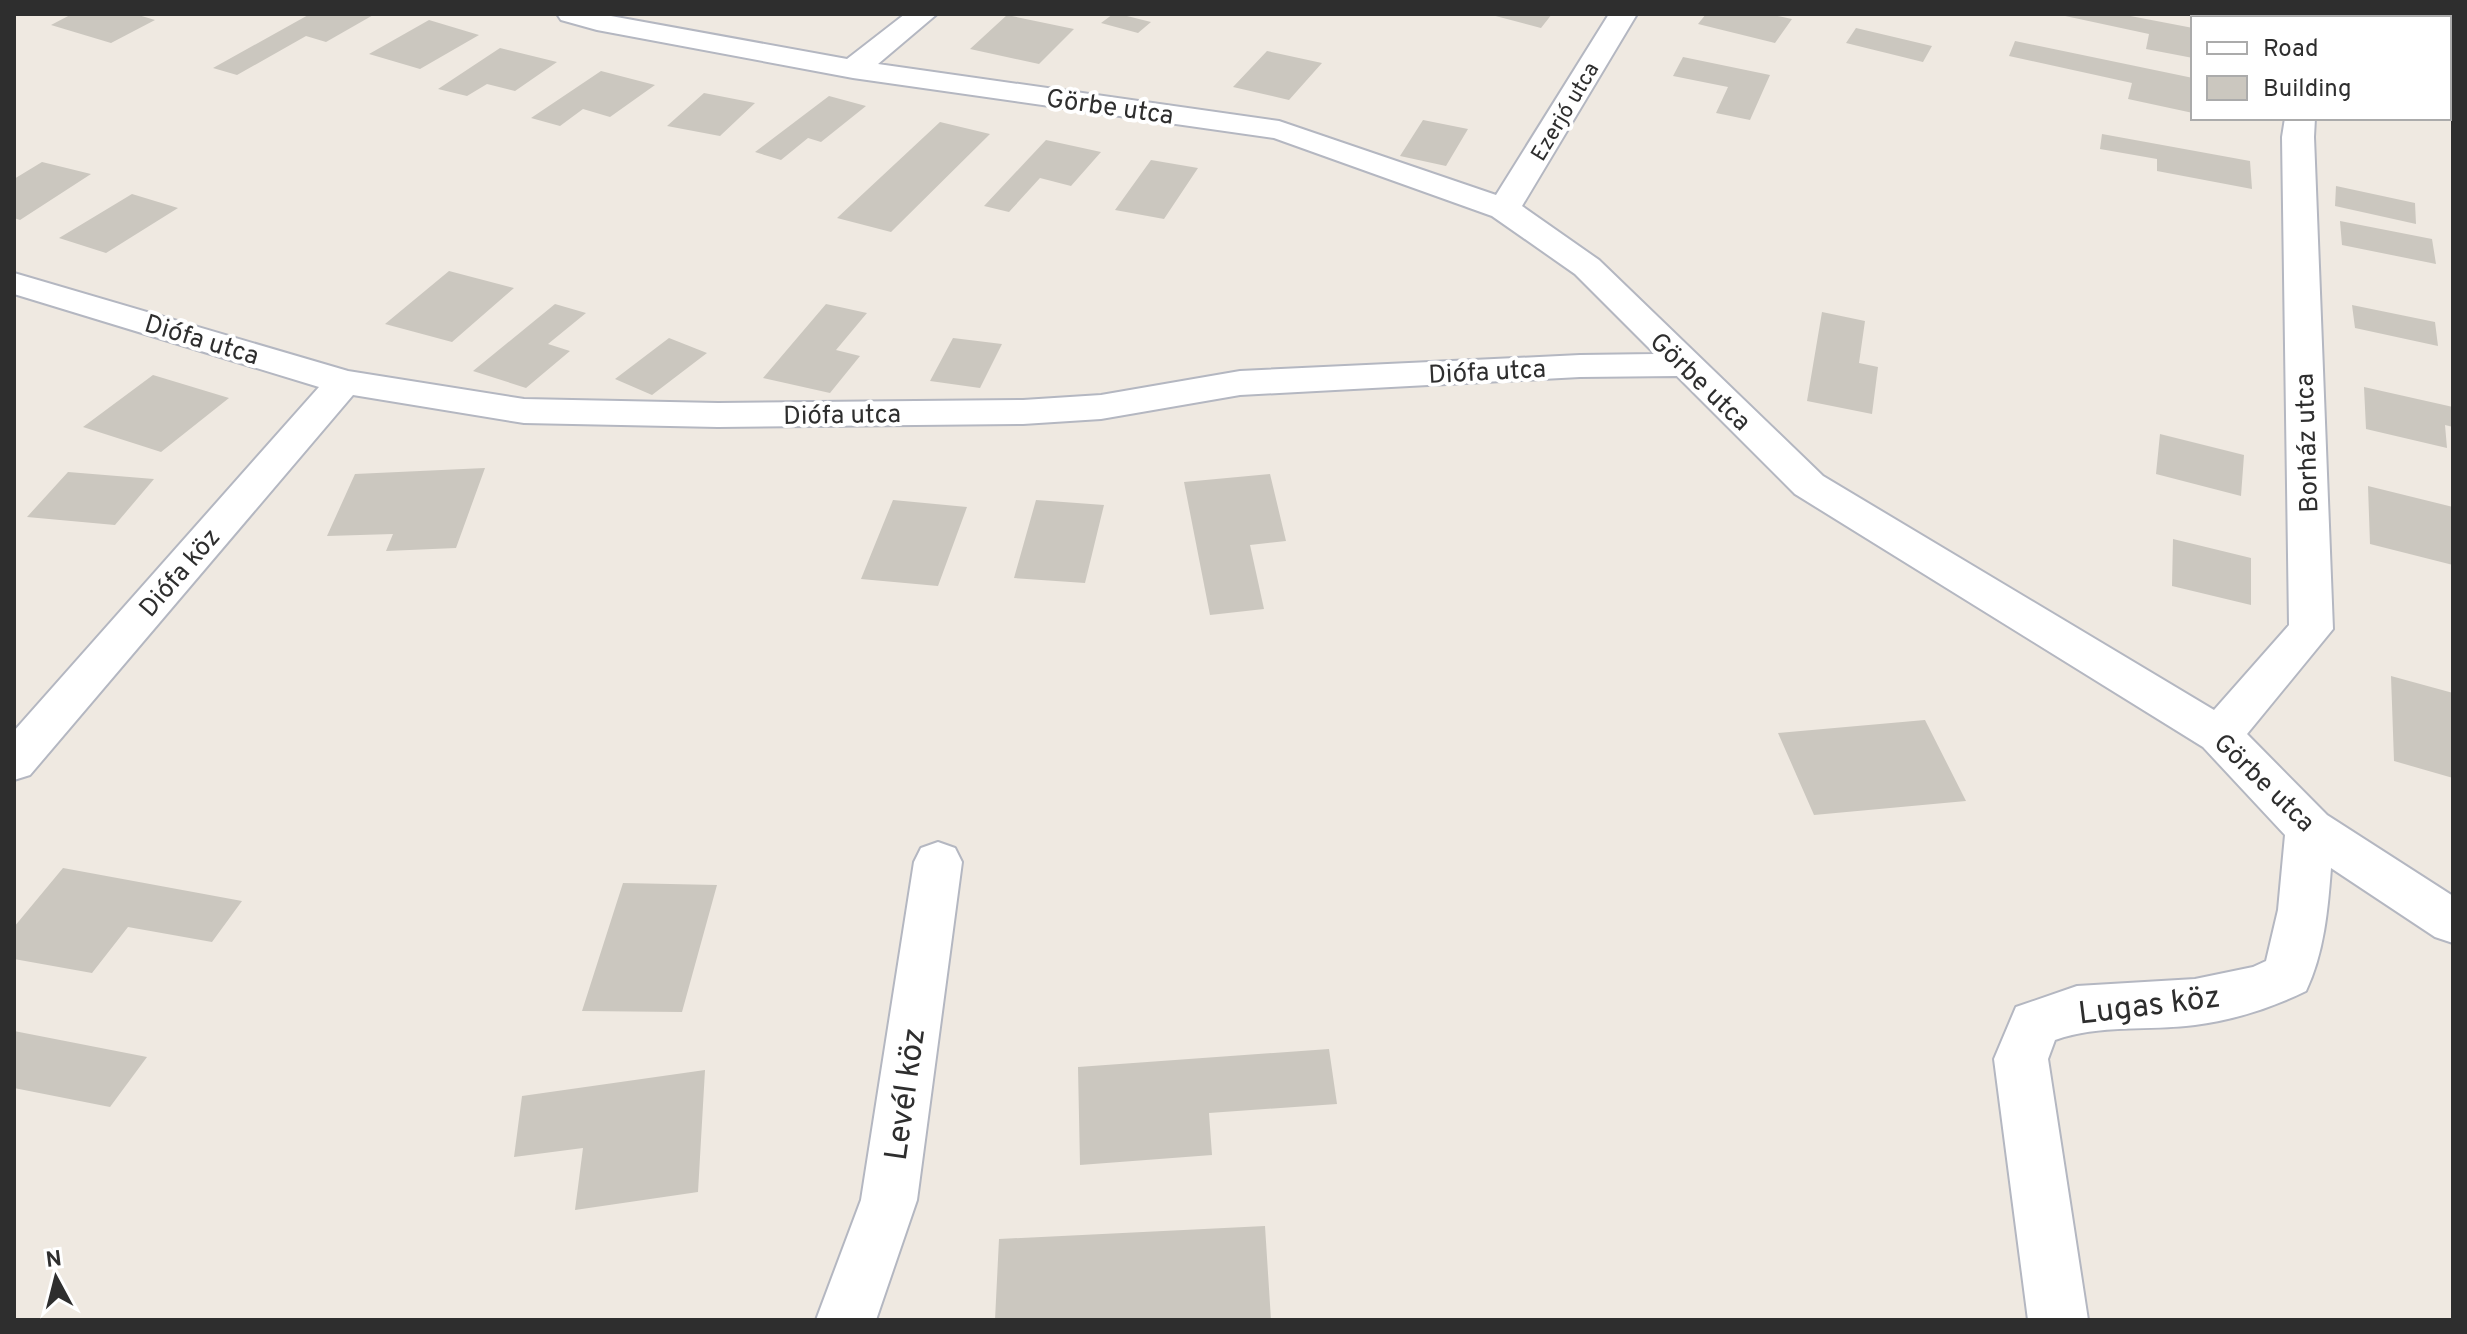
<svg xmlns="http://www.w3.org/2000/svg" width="2467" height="1334" viewBox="0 0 2467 1334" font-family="Overpass,sans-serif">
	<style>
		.building { fill: #cbc7bf }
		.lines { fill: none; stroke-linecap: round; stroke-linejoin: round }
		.street-casing { stroke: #b4b7c1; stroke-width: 4 }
		.street { fill: #fff; fill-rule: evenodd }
		.labels { text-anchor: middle; stroke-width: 8; stroke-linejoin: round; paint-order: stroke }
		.far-street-label { font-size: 22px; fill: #2e2e2e; stroke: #fff }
		.street-label { font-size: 26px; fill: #2e2e2e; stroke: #fff }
		.near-street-label { font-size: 32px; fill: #2e2e2e; stroke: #fff }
	</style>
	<rect width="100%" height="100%" fill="#efe9e1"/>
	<path class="building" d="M 72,14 L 135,14 L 155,20 L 111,43 L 51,25 Z
		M 310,14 L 375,14 L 326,42 L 306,36 L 237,75 L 213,68 Z
		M 1113,14 L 1119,14 L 1151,22 L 1138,33 L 1101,23 Z
		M 1488,14 L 1552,14 L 1541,28 Z
		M 1706,14 L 1769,14 L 1792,19 L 1775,43 L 1698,24 Z
		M 2056,14 L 2120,14 L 2193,28 L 2193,58 L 2146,49 L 2149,34 Z
		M 1007,15 L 1074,29 L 1039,64 L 970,49 Z
		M 429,20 L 479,35 L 420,69 L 369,54 Z
		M 1856,28 L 1932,46 L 1923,62 L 1846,43 Z
		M 2015,41 L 2193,78 L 2193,113 L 2128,99 L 2132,83 L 2009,56 Z
		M 500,48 L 557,62 L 515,91 L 487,84 L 467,96 L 438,89 Z
		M 1267,51 L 1322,63 L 1289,100 L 1233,87 Z
		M 1683,57 L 1770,75 L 1750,120 L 1716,113 L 1728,87 L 1673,76 Z
		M 601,71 L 655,85 L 610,117 L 583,109 L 560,126 L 531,118 Z
		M 704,93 L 755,103 L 720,136 L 667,126 Z
		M 829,96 L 866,106 L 821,142 L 808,138 L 781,160 L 755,152 Z
		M 1423,120 L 1468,129 L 1446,166 L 1400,156 Z
		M 940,122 L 990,134 L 891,232 L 837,218 Z
		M 2102,134 L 2250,161 L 2252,189 L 2157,171 L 2157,159 L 2100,149 Z
		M 1046,140 L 1101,152 L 1071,186 L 1040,178 L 1009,212 L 984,206 Z
		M 1151,160 L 1198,168 L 1164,219 L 1115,210 Z
		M 42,162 L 91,174 L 20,220 L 14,218 L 14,179 Z
		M 2336,186 L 2415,203 L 2416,224 L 2335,206 Z
		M 132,194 L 178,208 L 106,253 L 59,238 Z
		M 2340,221 L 2432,239 L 2436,264 L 2342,245 Z
		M 449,271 L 514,288 L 452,342 L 385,324 Z
		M 555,304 L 586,313 L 548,344 L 570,351 L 526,388 L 473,371 Z
		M 826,304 L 867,313 L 836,350 L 860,356 L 830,393 L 763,378 Z
		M 2352,305 L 2435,322 L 2438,346 L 2355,328 Z
		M 1822,312 L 1865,321 L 1859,363 L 1878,367 L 1872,414 L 1807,401 Z
		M 669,338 L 707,353 L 652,395 L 615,379 Z
		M 953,338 L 1002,344 L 980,388 L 930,381 Z
		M 153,375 L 229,398 L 161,452 L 83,427 Z
		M 2364,387 L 2453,407 L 2453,427 L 2445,425 L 2447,448 L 2366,429 Z
		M 2160,434 L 2244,455 L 2241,496 L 2156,474 Z
		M 485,468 L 456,548 L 386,551 L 393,534 L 327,536 L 355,474 Z
		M 68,472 L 154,479 L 115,525 L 27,517 Z
		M 1270,474 L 1286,541 L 1250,545 L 1264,609 L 1210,615 L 1184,482 Z
		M 2368,486 L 2453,507 L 2453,565 L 2370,544 Z
		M 893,500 L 967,507 L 938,586 L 861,579 Z
		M 1036,500 L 1104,505 L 1085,583 L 1014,578 Z
		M 2173,539 L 2251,558 L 2251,605 L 2172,586 Z
		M 2391,676 L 2453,693 L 2453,778 L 2394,761 Z
		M 1925,720 L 1966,801 L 1814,815 L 1778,733 Z
		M 63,868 L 242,901 L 212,942 L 128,927 L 92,973 L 14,959 L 14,927 Z
		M 623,883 L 717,885 L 682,1012 L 582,1011 Z
		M 14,1031 L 147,1057 L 110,1107 L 14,1088 Z
		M 1329,1049 L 1337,1104 L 1209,1113 L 1212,1155 L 1080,1165 L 1078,1067 Z
		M 705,1070 L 698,1192 L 575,1210 L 583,1148 L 514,1157 L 522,1096 Z
		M 1265,1226 L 1271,1320 L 995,1320 L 999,1239 Z"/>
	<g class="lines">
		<g class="street-casing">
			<path id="street" d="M 557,14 L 600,14 L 847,59 L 905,14 L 937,14 L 878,64 L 1279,121 L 1496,195 L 1609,14 L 1637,14 L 1522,206 L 1599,260 L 1823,476 L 2214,710 L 2289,625 L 2282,137 L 2285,118 L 2315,118 L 2314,137 L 2333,629 L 2247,734 L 2327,815 L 2453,896 L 2453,943 L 2435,937 L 2331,868 C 2328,909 2324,953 2306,991 C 2271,1008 2234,1020 2195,1025 C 2148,1031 2100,1024 2055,1040 L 2048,1059 L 2088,1320 L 2028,1320 L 1994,1059 L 2016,1007 L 2077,986 L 2195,979 L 2253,967 L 2266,961 L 2278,910 L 2285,835 L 2203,747 L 1795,494 L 1677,376 L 1580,377 L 1240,395 L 1101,419 L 1023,424 L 718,427 L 524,423 L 353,395 L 30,775 L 14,780 L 14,731 L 319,387 L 14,294 L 14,273 L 348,371 L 524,399 L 718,403 L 1023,400 L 1101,395 L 1240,371 L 1580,355 L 1655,354 L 1575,274 L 1492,216 L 1274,138 L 853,78 L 597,30 L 561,20 Z
				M 2300,14 L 2328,14 L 2328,18 L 2300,18 Z
				M 938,842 L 955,848 L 962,862 L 917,1200 L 876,1320 L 816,1320 L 861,1200 L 914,862 L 921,848 Z"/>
		</g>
		<use href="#street" class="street"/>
	</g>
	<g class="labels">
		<g class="far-street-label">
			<text transform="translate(1564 111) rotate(-59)" y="8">Ezerjó utca</text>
		</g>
		<g class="street-label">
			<text transform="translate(1110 106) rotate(8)" y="9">Görbe utca</text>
			<text transform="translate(202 339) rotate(17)" y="9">Diófa utca</text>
			<text transform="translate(1487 371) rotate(-3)" y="9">Diófa utca</text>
			<text transform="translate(1701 381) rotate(44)" y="9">Görbe utca</text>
			<text transform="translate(842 414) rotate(-1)" y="9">Diófa utca</text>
			<text transform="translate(2306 443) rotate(-92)" y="9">Borház utca</text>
			<text transform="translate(179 572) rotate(-49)" y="9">Diófa köz</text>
			<text transform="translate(2265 782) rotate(44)" y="9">Görbe utca</text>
		</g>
		<g class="near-street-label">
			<text transform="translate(2149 1004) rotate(-7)" y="11">Lugas köz</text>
			<text transform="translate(904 1094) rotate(-82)" y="11">Levél köz</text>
		</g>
	</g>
	<rect width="2467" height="1334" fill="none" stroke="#2e2e2e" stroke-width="32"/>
	<rect x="2191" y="16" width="260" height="104" fill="#ffffff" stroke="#ababab" stroke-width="2"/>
	<rect x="2207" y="42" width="40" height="12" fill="#ffffff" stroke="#ababab" stroke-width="2"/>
	<text x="2263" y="56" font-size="24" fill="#2e2e2e">Road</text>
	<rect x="2207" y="76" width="40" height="24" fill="#cbc7bf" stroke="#ababab" stroke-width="2"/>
	<text x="2263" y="96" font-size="24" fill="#2e2e2e">Building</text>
	<g transform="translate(56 1278) rotate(353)" stroke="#ffffff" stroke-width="6" paint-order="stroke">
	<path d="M0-6L14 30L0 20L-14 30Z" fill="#2e2e2e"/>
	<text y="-12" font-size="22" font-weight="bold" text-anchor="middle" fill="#2e2e2e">N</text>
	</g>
</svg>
